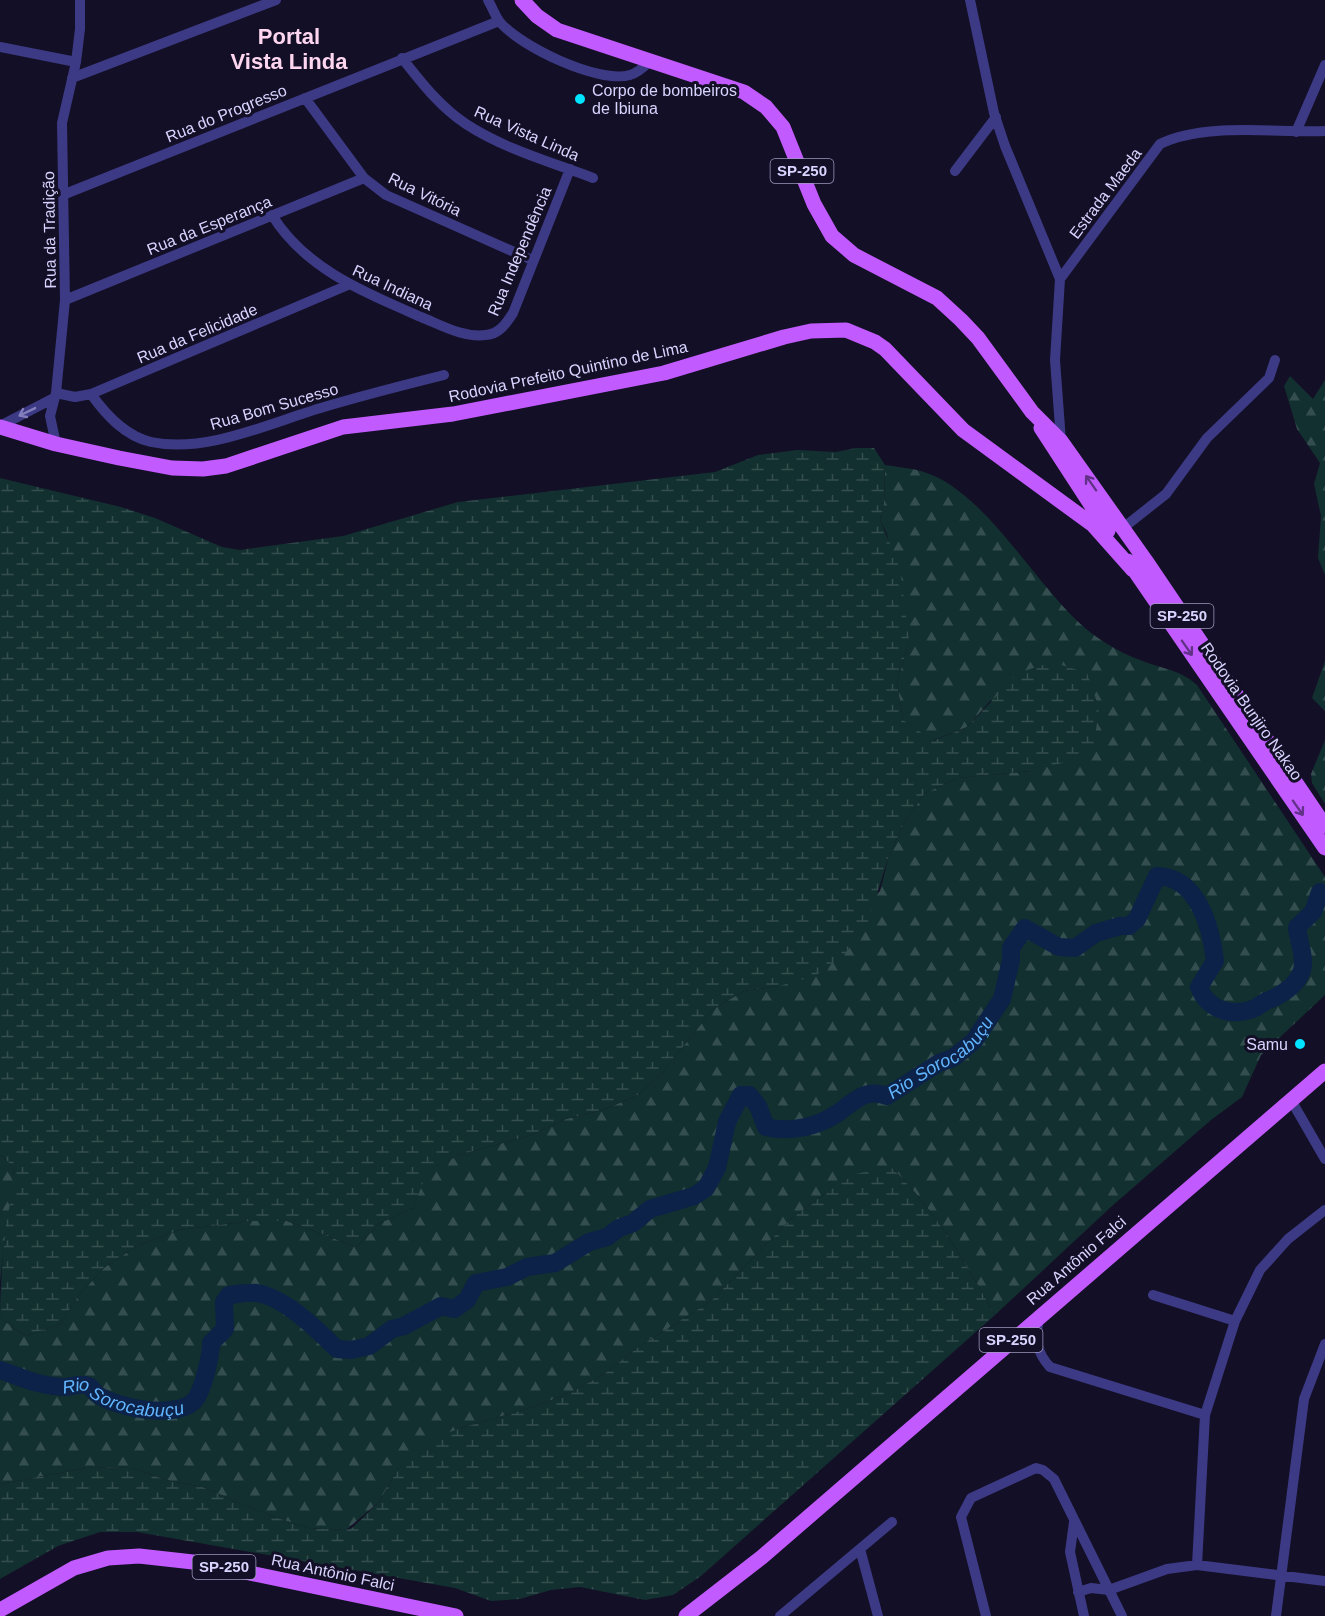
<svg xmlns="http://www.w3.org/2000/svg" width="1325" height="1616" viewBox="0 0 1325 1616" font-family="Helvetica,sans-serif">
	<style>
		.forest { fill: url(#forest-firs) }
		.wetland { fill: url(#wetland-marsh) }
		.lines { fill: none; stroke-linecap: round; stroke-linejoin: round }
		.stream { stroke: #0c2248; stroke-width: 3 }
		.river { stroke: #0c2248; stroke-width: 18 }
		.minor { stroke: #3d3a85; stroke-width: 10 }
		.primary { stroke: #c25bff; stroke-width: 15 }
		.oneway { stroke: #837fbc }
		.oneway2 { stroke: #623188 }
		.poi-dot { fill: #00e5ff; stroke: #130f26; stroke-width: 2 }
		.labels { text-anchor: middle; stroke-width: 6; stroke-linejoin: round; paint-order: stroke }
		.shield { fill: #130f26; stroke: #9e99be; stroke-width: 1.5 }
		.shield-label { font-size: 15px; font-weight: bold; fill: #d9d4ff }
		.poi-label { font-size: 16px; fill: #d9d4ff; stroke: #130f26; text-anchor: start }
		.street-label { font-size: 16px; fill: #d9d4ff; stroke: #130f26 }
		.water-label { font-size: 18px; font-style: italic; fill: #62b6ff; stroke: #130f26 }
		.district-label { font-size: 22px; font-weight: bold; fill: #ffd6f0; stroke: #130f26 }
	</style>
	<defs>
		<pattern id="forest-firs" width="22" height="20" patternUnits="userSpaceOnUse" patternTransform="scale(1.5)"><rect width="22" height="20" fill="#12302f"/><path d="M5 1l3.5 6h-7zM16 11l3.5 6h-7z" fill="#344d4e"/></pattern>
		<pattern id="wetland-marsh" width="20" height="14" patternUnits="userSpaceOnUse" patternTransform="scale(1.5)"><rect width="20" height="14" fill="#12302f"/><path d="M1 5h8M5 5V1M11 12h8M15 12V8" fill="none" stroke="#344d4e"/></pattern>
	</defs>
	<rect width="100%" height="100%" fill="#130f26"/>
	<path class="forest" d="M 1290,376 L 1313,399 L 1325,380 L 1325,575 L 1318,558 L 1321,516 L 1314,484 L 1320,463 L 1297,429 L 1284,386 Z
		M 885,465 C 897,467 910,468 921,471 C 985,489 1035,586 1085,628 C 1104,644 1125,655 1148,663 C 1169,670 1181,671 1197,685 L 1325,877 L 1325,995 L 1261,1055 L 1242,1097 L 1211,1120 L 1112,1206 L 995,1315 C 965,1262 935,1209 891,1167 L 823,1195 L 792,1218 L 711,1301 L 637,1348 L 607,1372 L 574,1391 L 536,1406 L 461,1428 L 398,1469 L 379,1502 L 346,1530 L 309,1528 L 274,1517 L 202,1487 L 166,1480 L 132,1468 L 92,1467 L 0,1484 L 0,1318 L 26,1336 L 60,1324 L 80,1294 L 105,1267 L 137,1246 L 179,1230 L 250,1221 L 287,1221 L 357,1247 L 380,1223 L 413,1208 L 427,1170 L 462,1154 L 532,1135 L 566,1119 L 603,1110 L 638,1095 L 663,1072 L 713,1009 L 744,991 L 779,986 L 880,891 L 889,856 L 904,823 L 925,793 L 958,778 L 1031,771 L 991,700 L 967,727 L 932,741 L 903,720 L 897,684 L 909,640 L 887,534 L 880,520 L 884,502 Z
		M 1325,661 L 1325,711 L 1312,698 Z
		M 1325,740 L 1325,804 L 1312,783 L 1311,774 Z
		M 0,1155 L 13,1166 L 15,1186 L 7,1223 L 0,1282 Z"/>
	<path class="wetland" d="M 856,448 L 874,448 L 885,465 L 884,502 L 880,520 L 900,568 L 909,640 L 897,684 L 903,720 L 933,741 L 967,727 L 1018,673 L 1052,662 L 1087,673 L 1099,708 L 1094,745 L 1066,762 L 1031,771 L 958,778 L 925,793 L 904,823 L 889,856 L 867,925 L 844,955 L 815,976 L 779,986 L 744,991 L 713,1009 L 663,1072 L 638,1095 L 603,1110 L 566,1119 L 532,1135 L 462,1154 L 428,1170 L 413,1208 L 380,1223 L 357,1247 L 287,1221 L 250,1221 L 179,1230 L 137,1246 L 105,1267 L 80,1294 L 60,1324 L 26,1336 L 0,1318 C 0,1287 3,1256 6,1225 C 9,1203 16,1190 13,1166 L 0,1155 L 0,478 L 121,507 L 155,518 L 222,547 L 240,550 L 343,536 L 458,502 L 715,472 L 758,455 L 797,450 L 836,452 Z
		M 891,1167 C 935,1209 965,1262 995,1315 L 701,1576 L 673,1595 L 645,1600 L 580,1587 L 551,1590 L 520,1599 L 491,1601 L 455,1588 L 137,1532 L 100,1532 L 58,1546 L 0,1579 L 0,1484 L 92,1467 L 132,1468 L 166,1480 L 202,1487 L 274,1517 L 309,1528 L 346,1530 L 352,1528 L 379,1502 L 398,1469 L 425,1441 L 461,1428 L 536,1406 L 574,1391 L 607,1372 L 637,1348 L 711,1301 L 792,1218 L 823,1195 L 855,1174 Z"/>
	<g class="lines">
		<path class="stream" d="M 1320,892 L 1325,886"/>
		<path class="river" id="s1" d="M 0,1370 C 23,1378 36,1385 62,1387 C 71,1388 79,1382 89,1386 C 93,1388 94,1393 98,1395 C 118,1408 177,1420 195,1400 C 203,1390 211,1356 211,1343 L 225,1329 L 224,1302 L 229,1295 C 238,1294 249,1292 257,1293 C 286,1298 317,1330 337,1349 L 351,1350 L 369,1346 L 392,1329 L 404,1326 L 441,1306 L 454,1309 L 467,1300 L 476,1283 L 507,1277 L 527,1267 L 555,1263 L 589,1242 L 607,1237 L 619,1228 L 633,1223 L 650,1209 L 694,1196 L 706,1188 L 717,1168 L 727,1122 L 741,1095 L 749,1095 L 758,1106 L 766,1127 C 789,1133 817,1127 838,1113 C 855,1101 865,1088 887,1096 L 939,1063 L 953,1058 L 974,1041 L 1002,999 L 1011,960 L 1011,948 L 1025,928 L 1059,947 L 1075,948 L 1096,933 L 1120,926 L 1129,926 L 1137,919 L 1157,876 C 1198,877 1211,927 1215,961 L 1199,987 C 1207,1009 1230,1017 1253,1009 C 1258,1007 1263,1002 1269,1000 C 1281,995 1295,987 1301,973 C 1307,960 1298,941 1297,927 L 1313,912 L 1320,892"/>
		<path class="minor" d="M 488,0 C 492,7 495,15 499,21 C 519,46 598,84 630,75 C 637,73 644,67 649,62
			M 970,0 L 994,113 L 1005,146 L 1060,279 L 1055,360 L 1061,441
			M 0,47 L 76,62
			M 402,58 C 421,82 440,107 466,124 C 504,149 551,162 593,178
			M 72,78 L 276,0
			M 305,98 L 364,178 L 386,195 L 532,260
			M 1296,132 L 1325,65
			M 955,171 L 996,117
			M 65,194 L 499,21
			M 272,215 C 305,269 366,293 421,317 C 441,325 463,338 486,335 C 499,334 506,324 513,313 L 570,169
			M 1060,279 L 1160,144 C 1204,122 1276,133 1325,131
			M 65,300 L 364,178
			M 56,393 L 75,397 L 91,394 L 348,285
			M 91,394 C 106,415 125,436 151,442 C 206,454 272,422 324,407 C 364,395 404,385 444,375
			M 0,426 L 54,398
			M 56,444 L 50,416 L 56,393 L 65,300 L 62,123 L 76,62 L 80,29 L 80,0
			M 1123,528 L 1166,494 L 1207,438 L 1269,378 L 1275,360
			M 1291,1100 L 1325,1159
			M 1153,1295 L 1235,1321
			M 1039,1318 C 1035,1338 1036,1352 1050,1367 L 1205,1415
			M 1074,1522 L 1070,1552 L 1084,1616
			M 860,1549 L 878,1616
			M 1197,1565 L 1205,1415 L 1235,1321 L 1260,1270 L 1288,1239 L 1325,1210
			M 1078,1592 L 1091,1588 L 1109,1590 L 1167,1569 L 1197,1565 L 1325,1581
			M 780,1616 L 892,1522
			M 986,1616 L 961,1517 L 971,1498 L 1036,1468 L 1043,1470 L 1054,1479 L 1122,1616
			M 1276,1616 L 1304,1399 L 1325,1344"/>
		<path class="primary" d="M 522,0 L 537,16 L 557,30 L 744,92 L 766,107 L 783,127 L 814,204 L 832,236 L 854,255 L 937,298 L 961,320 L 978,338 L 1032,412 L 1061,441 L 1146,561 L 1325,826
			M 0,427 L 56,444 L 119,458 L 172,468 L 203,469 L 226,466 L 343,427 L 453,414 L 664,373 L 784,337 L 811,331 L 846,330 L 875,342 L 885,349 L 963,430 L 1093,525 L 1133,570
			M 1041,428 L 1108,531
			M 1128,561 L 1325,848
			M 0,1610 L 74,1568 L 108,1558 L 139,1556 L 202,1563 L 456,1616
			M 686,1616 L 762,1557 L 1325,1071"/>
	</g>
	<defs><path id="oneway-shaft" d="M-6 0H5M1.5-3L5.5 0L1.5 3" fill="none" stroke-width="1.6" stroke-linecap="round" stroke-linejoin="round" transform="scale(1.5)"/></defs>
	<use class="oneway" href="#oneway-shaft" transform="translate(27 412) rotate(154)"/>
	<g class="oneway2">
		<use href="#oneway-shaft" transform="translate(1091 483) rotate(-125)"/>
		<use href="#oneway-shaft" transform="translate(1187 648) rotate(55)"/>
		<use href="#oneway-shaft" transform="translate(1298 808) rotate(55)"/>
	</g>
	<g class="poi-dot">
		<circle cx="580" cy="99" r="6"/>
		<circle cx="1300" cy="1044" r="6"/>
	</g>
	<g class="labels">
		<g class="shield">
			<rect x="770.5" y="159" width="63" height="24" rx="4.5"/>
			<rect x="1150.5" y="604" width="63" height="24" rx="4.5"/>
			<rect x="979.5" y="1328" width="63" height="24" rx="4.5"/>
			<rect x="192.5" y="1555" width="63" height="24" rx="4.5"/>
		</g>
		<g class="shield-label">
			<text x="802" y="176">SP-250</text>
			<text x="1182" y="621">SP-250</text>
			<text x="1011" y="1345">SP-250</text>
			<text x="224" y="1572">SP-250</text>
		</g>
		<g class="poi-label">
			<text x="592" y="96">Corpo de bombeiros<tspan x="592" dy="18">de Ibiuna</tspan></text>
			<text x="1288" y="1050" text-anchor="end">Samu</text>
		</g>
		<g class="street-label">
			<text transform="translate(226 113) rotate(-22)" y="6">Rua do Progresso</text>
			<text transform="translate(527 133) rotate(24)" y="6">Rua Vista Linda</text>
			<text transform="translate(1105 193) rotate(-53)" y="6">Estrada Maeda</text>
			<text transform="translate(425 194) rotate(26)" y="6">Rua Vitória</text>
			<text transform="translate(209 225) rotate(-22)" y="6">Rua da Esperança</text>
			<text transform="translate(49 230) rotate(-91)" y="6">Rua da Tradição</text>
			<text transform="translate(519 251) rotate(-67)" y="6">Rua Independência</text>
			<text transform="translate(393 287) rotate(25)" y="6">Rua Indiana</text>
			<text transform="translate(197 333) rotate(-23)" y="6">Rua da Felicidade</text>
			<text transform="translate(568 371) rotate(-12)" y="6">Rodovia Prefeito Quintino de Lima</text>
			<text transform="translate(274 406) rotate(-16)" y="6">Rua Bom Sucesso</text>
			<text transform="translate(1252 711) rotate(55)" y="6">Rodovia Bunjiro Nakao</text>
			<text transform="translate(1076 1260) rotate(-41)" y="6">Rua Antônio Falci</text>
			<text transform="translate(333 1572) rotate(12)" y="6">Rua Antônio Falci</text>
		</g>
		<g class="water-label">
			<text dy="6" stroke="none"><textPath href="#s1" startOffset="1208">Rio Sorocabuçu</textPath></text>
			<text dy="6" stroke="none"><textPath href="#s1" startOffset="129">Rio Sorocabuçu</textPath></text>
		</g>
		<g class="district-label">
			<text x="289" y="44">Portal<tspan x="289" dy="25">Vista Linda</tspan></text>
		</g>
	</g>
</svg>
